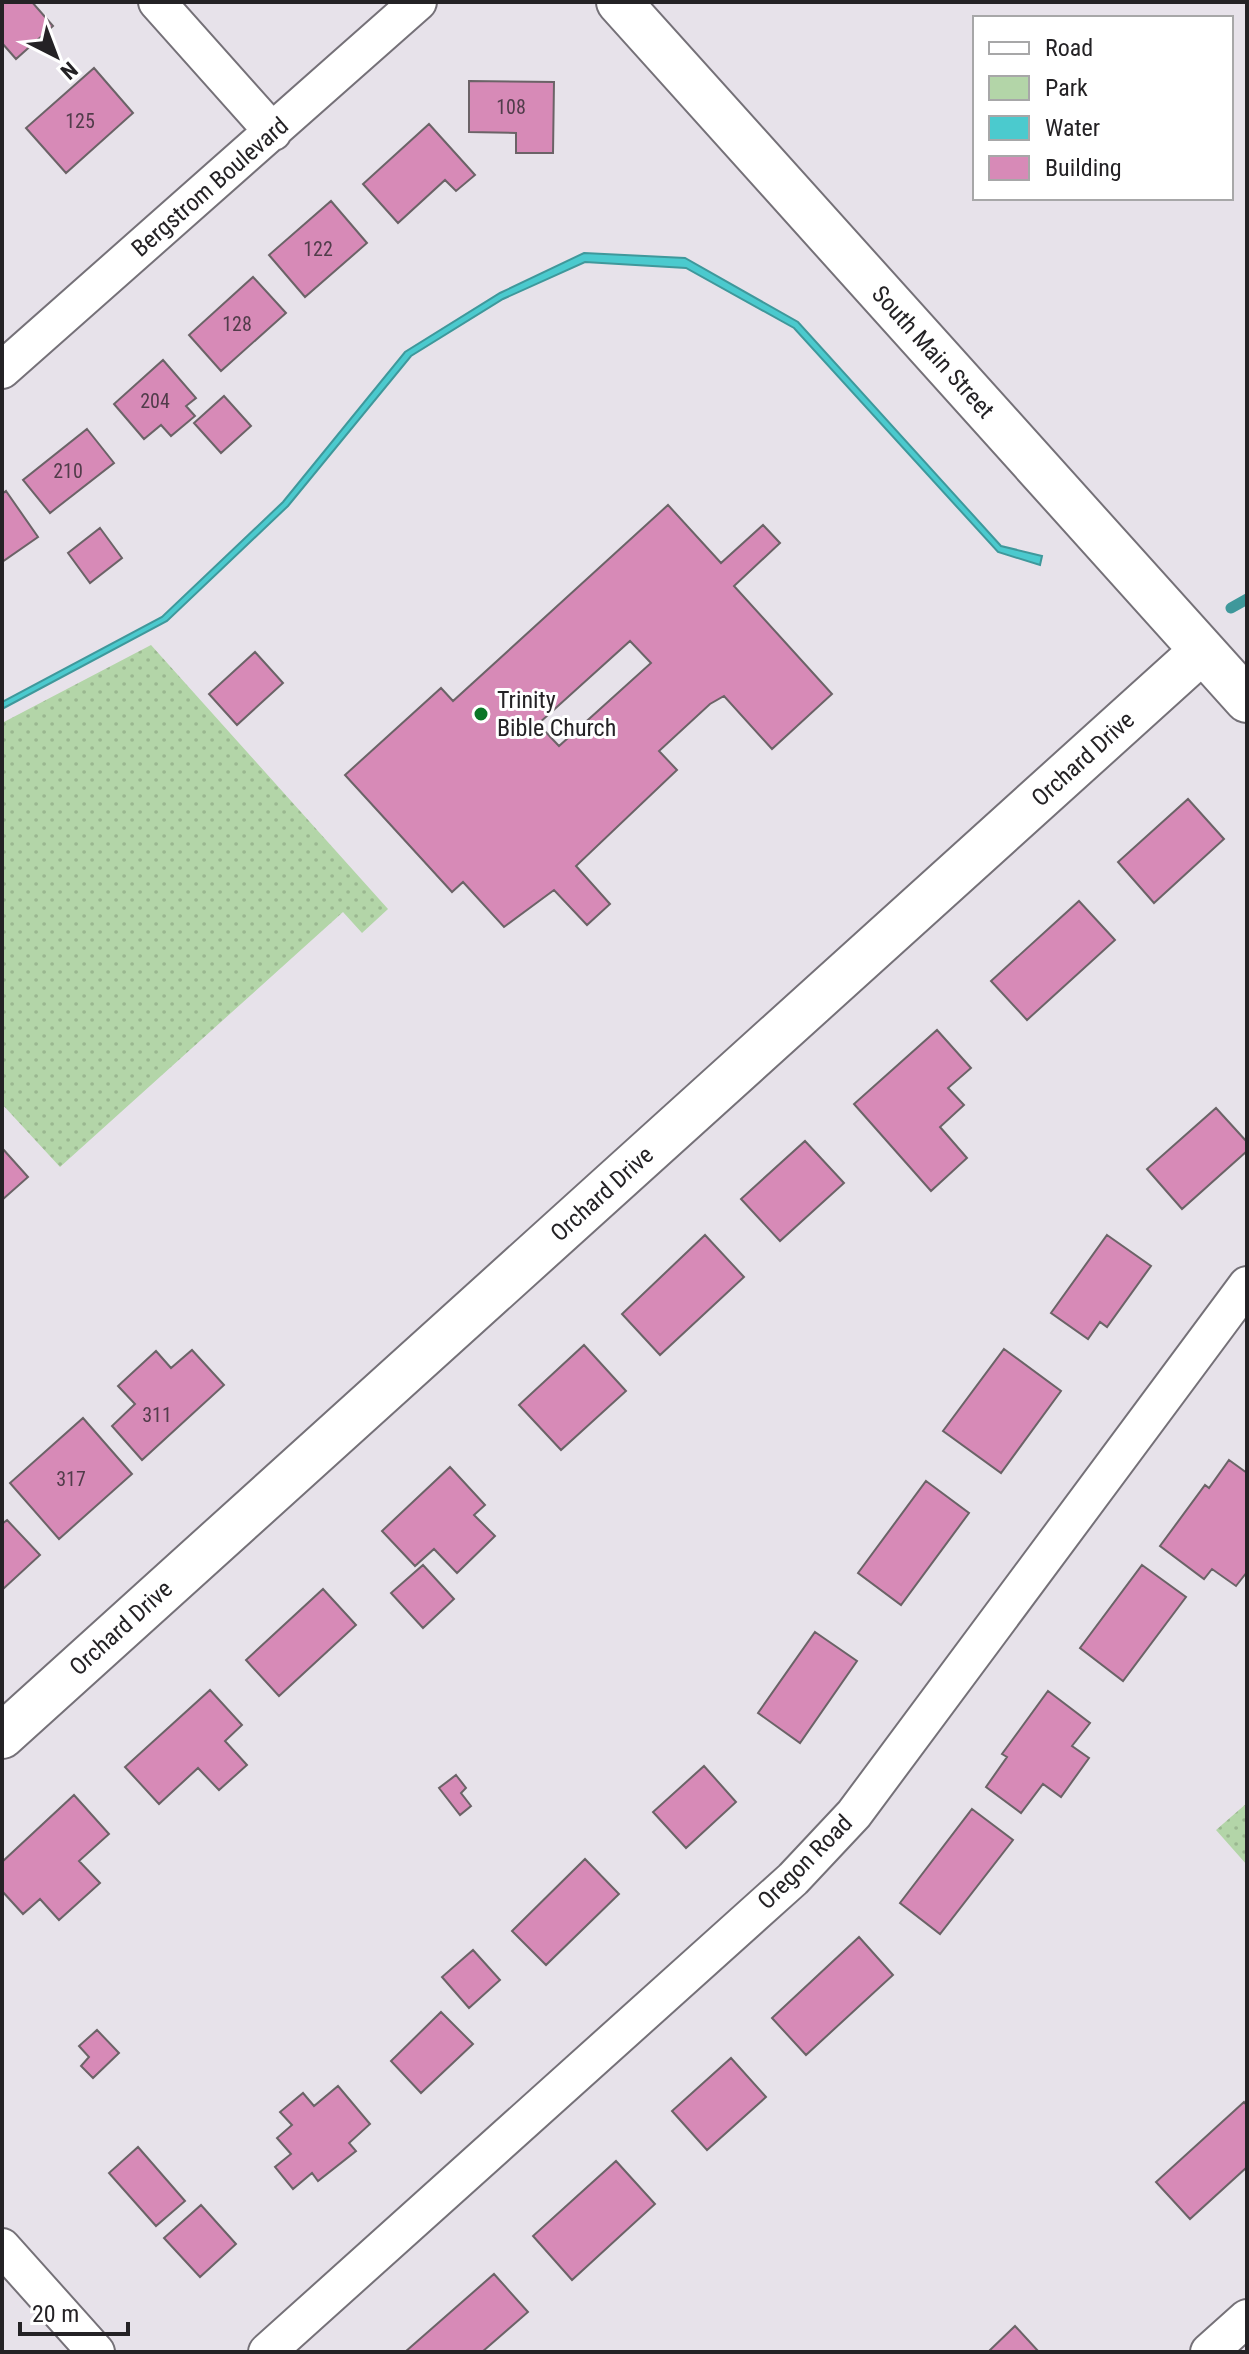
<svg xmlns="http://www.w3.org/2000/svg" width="1249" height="2354" viewBox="0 0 1249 2354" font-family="'Roboto Condensed',sans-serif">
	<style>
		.green { fill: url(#green-dots) }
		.water { fill: #4bcace; stroke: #3f989b; stroke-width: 2 }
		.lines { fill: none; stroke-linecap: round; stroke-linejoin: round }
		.stream { stroke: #3f989b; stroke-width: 11 }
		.building { fill: #d78ab7; stroke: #6b6367; stroke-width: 2; fill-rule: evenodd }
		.minor-casing { stroke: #757178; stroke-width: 40 }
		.tertiary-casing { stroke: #757178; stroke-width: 48 }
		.minor { stroke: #fff; stroke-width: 36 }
		.tertiary { stroke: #fff; stroke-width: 44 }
		.poi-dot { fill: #0b7527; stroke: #fff; stroke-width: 3 }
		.labels { text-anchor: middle; stroke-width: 6; stroke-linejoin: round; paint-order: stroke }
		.number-label { font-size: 20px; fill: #513c4a }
		.street-label { font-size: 24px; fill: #242225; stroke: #fff }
		.poi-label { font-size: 24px; fill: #242225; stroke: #fff; text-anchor: start }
	</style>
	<defs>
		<pattern id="green-dots" width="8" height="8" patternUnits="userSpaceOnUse" patternTransform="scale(2)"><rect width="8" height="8" fill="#b3d5a8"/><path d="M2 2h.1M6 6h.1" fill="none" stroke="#9ab790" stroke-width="1.8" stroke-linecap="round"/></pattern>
	</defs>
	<rect width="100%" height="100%" fill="#e7e2ea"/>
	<path class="green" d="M 151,645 L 388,909 L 362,933 L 343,912 L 60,1167 L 2,1104 L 2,723 Z
		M 1247,1803 L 1247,1865 L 1216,1830 Z"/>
	<path class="water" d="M 584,253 L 685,258 L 798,322 L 1001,546 L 1042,556 L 1040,565 L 998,552 L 794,328 L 686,268 L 585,262 L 503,299 L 411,356 L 288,506 L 167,621 L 2,709 L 2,702 L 162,617 L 283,502 L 405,352 L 500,293 Z"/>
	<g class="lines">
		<path class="stream" d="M 1231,608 L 1247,599"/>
	</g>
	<path class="building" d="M 2,2 L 32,2 L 53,26 L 16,59 L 2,43 Z
		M 94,68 L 133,113 L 66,173 L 26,128 Z
		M 469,81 L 554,82 L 553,153 L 516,153 L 516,133 L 469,132 Z
		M 429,124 L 475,175 L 456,191 L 445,180 L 398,223 L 363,184 Z
		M 331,201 L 367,243 L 305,297 L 269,255 Z
		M 253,277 L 286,313 L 221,371 L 189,335 Z
		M 163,360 L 196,398 L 186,406 L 195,416 L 171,436 L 161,425 L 144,439 L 114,404 Z
		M 224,396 L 251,426 L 221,453 L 194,423 Z
		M 87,429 L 114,463 L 50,513 L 23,480 Z
		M 6,491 L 38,537 L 2,562 L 2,494 Z
		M 668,505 L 721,563 L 763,525 L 780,543 L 734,586 L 832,694 L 772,749 L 724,696 L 710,704 L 659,751 L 677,770 L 576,866 L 610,904 L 587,925 L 554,890 L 504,927 L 463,882 L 452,892 L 345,775 L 441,688 L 453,701 ZM 630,641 L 651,663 L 559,746 L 538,724 Z
		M 100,528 L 122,558 L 90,583 L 68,553 Z
		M 255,652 L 283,683 L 237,725 L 209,694 Z
		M 1188,799 L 1224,839 L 1154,903 L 1118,862 Z
		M 1079,901 L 1115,940 L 1027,1020 L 991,981 Z
		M 937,1030 L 971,1068 L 948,1088 L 964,1105 L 940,1127 L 967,1158 L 931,1191 L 854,1104 Z
		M 1216,1108 L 1247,1142 L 1247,1151 L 1182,1209 L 1147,1169 Z
		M 805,1141 L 844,1183 L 780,1241 L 741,1199 Z
		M 2,1148 L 28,1177 L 2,1200 Z
		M 705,1235 L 744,1277 L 660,1355 L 622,1314 Z
		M 1107,1235 L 1151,1266 L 1107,1327 L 1100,1322 L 1088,1339 L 1051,1313 Z
		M 584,1345 L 626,1391 L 561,1450 L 519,1405 Z
		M 1004,1349 L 1061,1391 L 1001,1473 L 943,1431 Z
		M 192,1350 L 224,1385 L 142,1460 L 112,1426 L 135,1404 L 118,1386 L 156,1351 L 171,1368 Z
		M 83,1418 L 132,1474 L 59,1539 L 10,1483 Z
		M 1229,1460 L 1247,1473 L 1247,1572 L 1236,1586 L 1212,1569 L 1204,1579 L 1160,1546 L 1205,1485 L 1209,1488 Z
		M 450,1467 L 485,1505 L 474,1515 L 495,1536 L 457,1573 L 434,1549 L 415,1566 L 382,1531 Z
		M 926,1481 L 969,1513 L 901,1605 L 858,1573 Z
		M 7,1520 L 40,1555 L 2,1590 L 2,1524 Z
		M 423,1565 L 454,1599 L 423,1628 L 391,1593 Z
		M 1142,1565 L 1186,1597 L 1123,1681 L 1080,1648 Z
		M 323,1589 L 356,1625 L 279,1696 L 246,1660 Z
		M 815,1632 L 857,1661 L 800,1743 L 758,1713 Z
		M 210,1690 L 242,1725 L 225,1741 L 247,1765 L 219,1790 L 198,1768 L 159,1804 L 125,1767 Z
		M 1048,1691 L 1090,1723 L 1072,1746 L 1089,1758 L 1061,1797 L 1043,1784 L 1021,1813 L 986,1787 L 1007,1757 L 1002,1754 Z
		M 704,1766 L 736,1802 L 686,1848 L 653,1812 Z
		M 456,1775 L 466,1788 L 461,1793 L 471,1806 L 460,1815 L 439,1788 Z
		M 74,1795 L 109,1834 L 79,1861 L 100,1883 L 59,1920 L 40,1899 L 23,1914 L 2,1891 L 2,1862 Z
		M 972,1809 L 1013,1840 L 940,1934 L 900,1903 Z
		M 585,1859 L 619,1894 L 546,1965 L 512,1931 Z
		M 859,1937 L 893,1975 L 806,2055 L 772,2018 Z
		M 473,1950 L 500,1980 L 469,2008 L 442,1977 Z
		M 441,2012 L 473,2044 L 421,2093 L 391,2061 Z
		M 97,2030 L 119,2053 L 93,2078 L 81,2066 L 89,2057 L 79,2046 Z
		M 731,2058 L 766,2097 L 707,2150 L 672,2111 Z
		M 338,2086 L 370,2124 L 349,2143 L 356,2151 L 318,2181 L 312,2173 L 293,2189 L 275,2167 L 291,2154 L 277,2138 L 292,2125 L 280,2112 L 303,2093 L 314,2106 Z
		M 1244,2102 L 1247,2106 L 1247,2167 L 1190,2219 L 1156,2182 Z
		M 138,2147 L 185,2201 L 156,2226 L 109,2173 Z
		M 616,2161 L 655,2204 L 572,2280 L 533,2236 Z
		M 201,2205 L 236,2244 L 200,2277 L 164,2238 Z
		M 494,2274 L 528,2312 L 482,2352 L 405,2352 Z
		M 1015,2326 L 1039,2352 L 988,2352 Z"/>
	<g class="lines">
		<g class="minor-casing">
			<path id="minor" d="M 157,2 L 273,132
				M 2,370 L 418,2
				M 2,2247 L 96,2352
				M 267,2352 L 793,1879 L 854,1814 L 1247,1285
				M 1209,2352 L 1247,2318"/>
		</g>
		<g class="tertiary-casing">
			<path id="tertiary" d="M 619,2 L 1247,700
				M 2,1736 L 1202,651"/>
		</g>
		<use href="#minor" class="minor"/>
		<use href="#tertiary" class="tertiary"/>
	</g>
	<circle class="poi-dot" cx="481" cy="714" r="8"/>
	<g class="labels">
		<g class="number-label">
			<text x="511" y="114">108</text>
			<text x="80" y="128">125</text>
			<text x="318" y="256">122</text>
			<text x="237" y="331">128</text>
			<text x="155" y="408">204</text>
			<text x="68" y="478">210</text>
			<text x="157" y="1422">311</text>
			<text x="71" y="1486">317</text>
		</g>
		<g class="street-label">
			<text transform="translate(210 187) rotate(-41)" y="8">Bergstrom Boulevard</text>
			<text transform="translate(933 352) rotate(48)" y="8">South Main Street</text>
			<text transform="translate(1083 759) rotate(-42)" y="8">Orchard Drive</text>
			<text transform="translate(602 1194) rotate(-42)" y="8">Orchard Drive</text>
			<text transform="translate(121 1628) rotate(-42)" y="8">Orchard Drive</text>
			<text transform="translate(805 1862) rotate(-45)" y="8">Oregon Road</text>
		</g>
		<g class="poi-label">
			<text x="497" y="708">Trinity<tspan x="497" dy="28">Bible Church</tspan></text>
		</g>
	</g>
	<rect width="1249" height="2354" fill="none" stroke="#242225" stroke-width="8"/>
	<rect x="973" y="16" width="260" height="184" fill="#ffffff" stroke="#a7a7a8" stroke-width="2"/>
	<rect x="989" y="42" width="40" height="12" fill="#ffffff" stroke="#a7a7a8" stroke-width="2"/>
	<text x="1045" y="56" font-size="24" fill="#242225">Road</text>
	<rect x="989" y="76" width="40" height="24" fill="#b3d5a8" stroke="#a7a7a8" stroke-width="2"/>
	<text x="1045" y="96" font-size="24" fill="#242225">Park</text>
	<rect x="989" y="116" width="40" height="24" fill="#4bcace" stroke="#a7a7a8" stroke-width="2"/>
	<text x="1045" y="136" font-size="24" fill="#242225">Water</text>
	<rect x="989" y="156" width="40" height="24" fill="#d78ab7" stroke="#a7a7a8" stroke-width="2"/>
	<text x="1045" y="176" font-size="24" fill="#242225">Building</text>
	<g transform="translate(56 56) rotate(138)" stroke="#ffffff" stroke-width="6" paint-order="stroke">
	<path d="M0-6L14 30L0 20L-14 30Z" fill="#242225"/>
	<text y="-12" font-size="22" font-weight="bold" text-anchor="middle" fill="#242225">N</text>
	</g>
	<path d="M20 2322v12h108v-12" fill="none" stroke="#242225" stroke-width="4"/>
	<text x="32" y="2322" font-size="24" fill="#242225" stroke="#ffffff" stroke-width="6" paint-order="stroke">20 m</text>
</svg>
